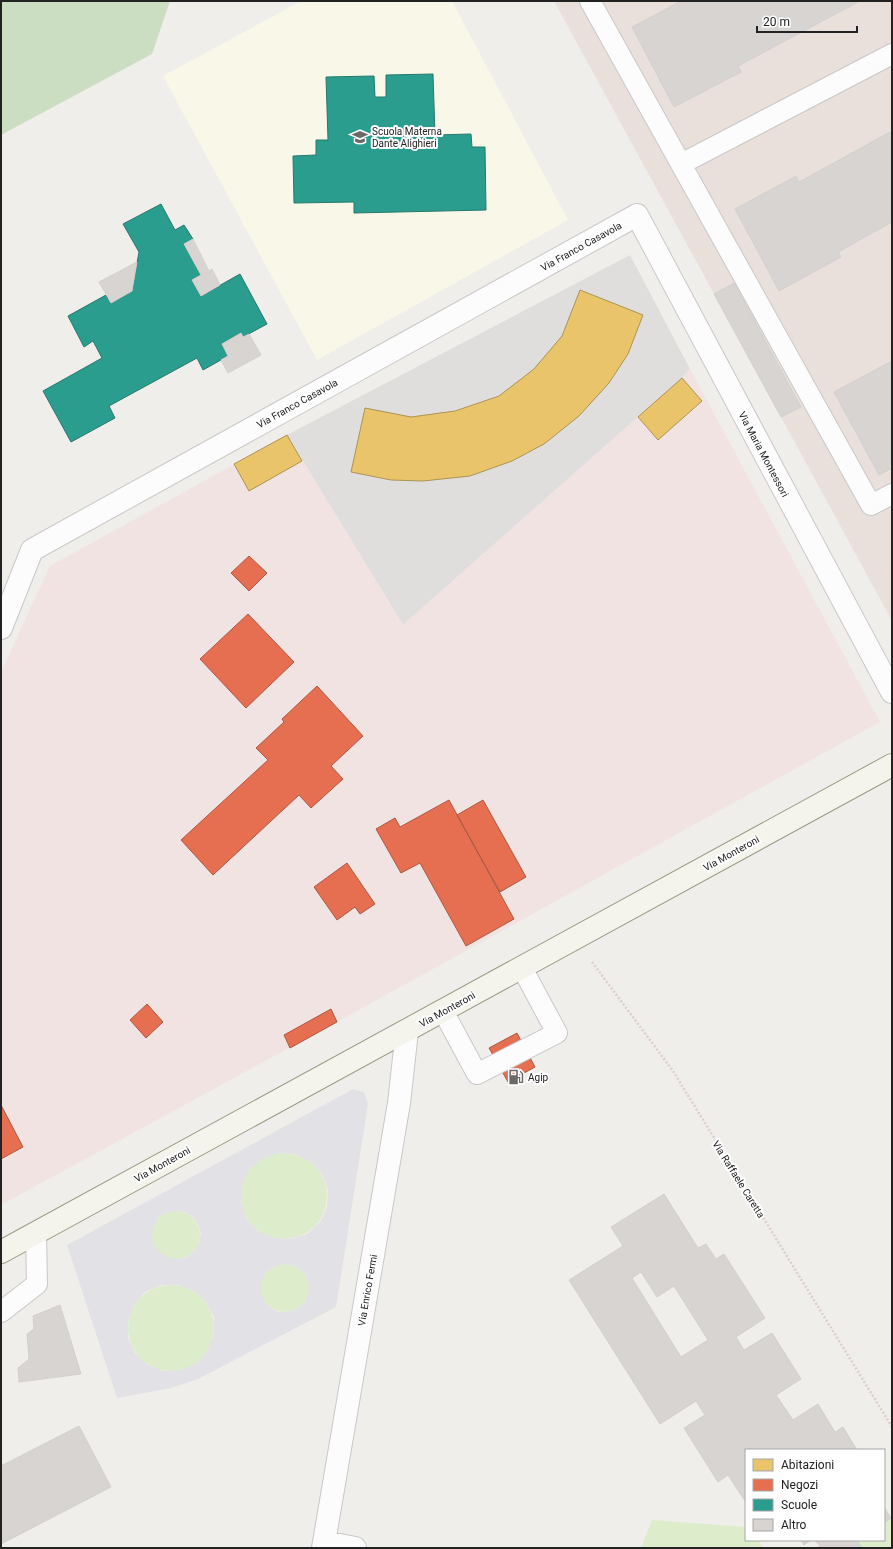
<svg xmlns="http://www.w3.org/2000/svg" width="893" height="1549" viewBox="0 0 893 1549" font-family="Roboto,sans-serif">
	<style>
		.residential { fill: #dfdedc }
		.commercial { fill: #f1e3e1 }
		.education { fill: #f8f7e8 }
		.military { fill: #eae0db }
		.grass { fill: #ddeccb }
		.forest { fill: #cbdec1 }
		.plaza { fill: #e2e1e5; fill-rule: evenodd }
		.homes { fill: #e9c46a; stroke: #ad9354 }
		.shops { fill: #e76f51; stroke: #ac5843 }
		.schools { fill: #2a9d8f; stroke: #28786e }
		.building { fill: #d7d4d2; stroke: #d3d0cc; fill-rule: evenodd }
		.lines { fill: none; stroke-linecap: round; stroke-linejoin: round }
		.service-casing { stroke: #c9c8c7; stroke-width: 22 }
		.minor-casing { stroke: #c9c8c7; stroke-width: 24 }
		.secondary-casing { stroke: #999a82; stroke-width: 24 }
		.path { stroke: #dccecd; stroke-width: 2.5; stroke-dasharray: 2 2; stroke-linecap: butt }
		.service { stroke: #fdfcfc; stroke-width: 20 }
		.minor { stroke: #fdfcfc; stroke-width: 22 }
		.secondary { stroke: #f4f4ed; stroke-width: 22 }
		.labels { text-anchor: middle; stroke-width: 4; stroke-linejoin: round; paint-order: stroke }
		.poi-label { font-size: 10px; fill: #222; stroke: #fff; text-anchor: start }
		.street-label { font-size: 10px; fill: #222; stroke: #fff }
	</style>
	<rect width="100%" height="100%" fill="#f0eeeb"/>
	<path class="residential" d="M 630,255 L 690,369 L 682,378 L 403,625 L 287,435 Z"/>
	<path class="commercial" d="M 690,369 L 880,722 L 366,1006 L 1,1205 L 1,672 L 50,566 L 287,435 L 403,625 L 682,378 Z"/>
	<path class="education" d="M 301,1 L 452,1 L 568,220 L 317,360 L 163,76 Z"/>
	<path class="military" d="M 554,1 L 892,1 L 892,621 L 714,294 Z"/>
	<path class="grass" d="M241 1196a43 43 0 1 1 86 0a43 43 0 1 1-86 0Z
		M152 1235a24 24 0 1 1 48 0a24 24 0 1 1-48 0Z
		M261 1288a24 24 0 1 1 48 0a24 24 0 1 1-48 0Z
		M128 1328a43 43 0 1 1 86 0a43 43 0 1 1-86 0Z
		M 892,1518 L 892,1548 L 862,1548 L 857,1540 L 884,1540 L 884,1523 Z
		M 652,1520 L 746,1527 L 746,1540 L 759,1540 L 763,1548 L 641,1548 Z"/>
	<path class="forest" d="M 1,1 L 170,1 L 152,54 L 1,135 Z"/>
	<path class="plaza" d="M 353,1089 L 364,1092 L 368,1104 L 336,1307 L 198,1379 L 171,1388 L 117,1398 L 67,1245 ZM 279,1153 L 295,1154 L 311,1162 L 322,1174 L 328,1190 L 327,1207 L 320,1222 L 307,1234 L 291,1239 L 274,1238 L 258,1231 L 247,1219 L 241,1202 L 242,1186 L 249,1170 L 262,1159 ZM 175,1211 L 185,1212 L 193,1217 L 198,1224 L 201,1234 L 199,1243 L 194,1251 L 187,1257 L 178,1259 L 168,1257 L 160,1252 L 154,1245 L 152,1236 L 154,1227 L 158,1218 L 166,1213 ZM 282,1264 L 292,1265 L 300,1269 L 306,1276 L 309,1286 L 308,1295 L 304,1303 L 297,1309 L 288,1312 L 278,1312 L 270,1307 L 264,1300 L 261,1291 L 262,1282 L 266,1273 L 273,1267 ZM 161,1285 L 178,1285 L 194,1291 L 206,1302 L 214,1317 L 214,1335 L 208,1350 L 197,1363 L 181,1370 L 164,1371 L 148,1365 L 135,1353 L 128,1338 L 128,1321 L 134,1305 L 145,1292 Z"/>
	<path class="homes" d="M 580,290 L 643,315 L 628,354 L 609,383 L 579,416 L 544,444 L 512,461 L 470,476 L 423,481 L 391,480 L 351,472 L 365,408 L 411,417 L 455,411 L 499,396 L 534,369 L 562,336 Z
		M 682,378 L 702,401 L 658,440 L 638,417 Z
		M 287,435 L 302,461 L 249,491 L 234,464 Z"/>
	<path class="shops" d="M 249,556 L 267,573 L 249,591 L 231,573 Z
		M 248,614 L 294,662 L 246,708 L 200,659 Z
		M 317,686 L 363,736 L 331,766 L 343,779 L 311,808 L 299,795 L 213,875 L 181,840 L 268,760 L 256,748 L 284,722 L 282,719 Z
		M 449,800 L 514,919 L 466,946 L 420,863 L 401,873 L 376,829 L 395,818 L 400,827 Z
		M 483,800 L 526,877 L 500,892 L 457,815 Z
		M 347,863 L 375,904 L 360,914 L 355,907 L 337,920 L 314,887 Z
		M 147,1004 L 163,1022 L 146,1038 L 130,1020 Z
		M 331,1009 L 337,1022 L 290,1048 L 284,1035 Z
		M 517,1033 L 535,1067 L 508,1082 L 489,1048 Z
		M 1,1105 L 23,1147 L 1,1159 Z"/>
	<path class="schools" d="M 433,74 L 435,135 L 471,134 L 472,147 L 485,147 L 486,210 L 354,213 L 354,202 L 294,203 L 293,156 L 316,155 L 316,140 L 328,140 L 326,77 L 374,76 L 375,97 L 386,97 L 386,75 Z
		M 161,204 L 175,230 L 184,225 L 193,239 L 184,244 L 201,275 L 192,280 L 201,296 L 240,274 L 267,324 L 243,337 L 241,333 L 222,344 L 228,356 L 203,370 L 197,358 L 109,406 L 115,418 L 71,442 L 43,391 L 102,358 L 93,341 L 84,347 L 68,316 L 106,295 L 111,303 L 132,291 L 139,252 L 123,224 Z"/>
	<path class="building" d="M 681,1 L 860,1 L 738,66 L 741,72 L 674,107 L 632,27 Z
		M 892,131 L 892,222 L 838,252 L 841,257 L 779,291 L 735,209 L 796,176 L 799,182 Z
		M 193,239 L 209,271 L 212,269 L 220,285 L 201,296 L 192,280 L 201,275 L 184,244 Z
		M 137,262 L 132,291 L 111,303 L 99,282 Z
		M 734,283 L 801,407 L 781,417 L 714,294 Z
		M 241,333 L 243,337 L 249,334 L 261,355 L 228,373 L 221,360 L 228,356 L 222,344 Z
		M 892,361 L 892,468 L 879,475 L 834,392 Z
		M 664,1194 L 698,1248 L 706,1244 L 716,1259 L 724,1254 L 765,1318 L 736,1337 L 744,1350 L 772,1333 L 801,1379 L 776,1395 L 793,1420 L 818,1404 L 835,1432 L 843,1427 L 857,1450 L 746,1450 L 746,1500 L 745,1501 L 728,1475 L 718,1482 L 684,1428 L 705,1415 L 696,1401 L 660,1424 L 569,1280 L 623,1246 L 611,1227 ZM 641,1272 L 657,1297 L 674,1286 L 708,1340 L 681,1357 L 632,1278 Z
		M 60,1305 L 81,1374 L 19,1382 L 18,1368 L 29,1359 L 27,1334 L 34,1329 L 33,1316 Z
		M 79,1426 L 111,1487 L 1,1544 L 1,1466 Z
		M 884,1507 L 891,1518 L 884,1523 Z
		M 801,1540 L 811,1540 L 804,1545 Z
		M 815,1540 L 857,1540 L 862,1548 L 817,1548 L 820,1546 Z"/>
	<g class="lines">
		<g class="service-casing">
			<path id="service" d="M 590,1 L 871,505 L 892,494
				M 681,164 L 892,54
				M 443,1011 L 477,1074 L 557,1033 L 522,968
				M 1,1312 L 37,1284 L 36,1233"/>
		</g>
		<g class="minor-casing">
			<path id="minor" d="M 1,628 L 32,550 L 637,215 L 892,692
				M 324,1542 L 355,1548
				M 323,1548 L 399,1103 L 407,1031"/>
		</g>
		<g class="secondary-casing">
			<path id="secondary" d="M 1,1252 L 892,765"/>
		</g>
		<path class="path" d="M 592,962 L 673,1071 L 892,1427"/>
		<use href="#service" class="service"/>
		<use href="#minor" class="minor"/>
		<use href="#secondary" class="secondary"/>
	</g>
	<defs>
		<g id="school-bare" transform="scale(1.2)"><path d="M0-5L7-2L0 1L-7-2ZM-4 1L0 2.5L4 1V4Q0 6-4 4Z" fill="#6a6968" stroke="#fff" stroke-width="2.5" paint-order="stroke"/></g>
		<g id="fuel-bare" transform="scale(1.2)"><path d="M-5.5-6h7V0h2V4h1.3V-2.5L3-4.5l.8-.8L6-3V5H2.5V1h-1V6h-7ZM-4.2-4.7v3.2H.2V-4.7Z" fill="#6a6968" stroke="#fff" stroke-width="2.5" paint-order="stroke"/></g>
	</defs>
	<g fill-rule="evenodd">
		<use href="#school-bare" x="360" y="137"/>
		<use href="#fuel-bare" x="516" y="1077"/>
	</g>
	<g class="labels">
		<g class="poi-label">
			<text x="372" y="135">Scuola Materna<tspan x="372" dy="12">Dante Alighieri</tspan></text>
			<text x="528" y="1081">Agip</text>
		</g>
		<g class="street-label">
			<text transform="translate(581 246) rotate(-29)" y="4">Via Franco Casavola</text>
			<text transform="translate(297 403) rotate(-29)" y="4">Via Franco Casavola</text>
			<text transform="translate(764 454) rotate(62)" y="4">Via Maria Montessori</text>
			<text transform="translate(731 853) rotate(-29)" y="4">Via Monteroni</text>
			<text transform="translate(447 1009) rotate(-29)" y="4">Via Monteroni</text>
			<text transform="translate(162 1164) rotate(-29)" y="4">Via Monteroni</text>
			<text transform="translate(739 1179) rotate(58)" y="4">Via Raffaele Caretta</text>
			<text transform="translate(367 1290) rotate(-80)" y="4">Via Enrico Fermi</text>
		</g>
	</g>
	<rect width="893" height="1549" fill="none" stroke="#222222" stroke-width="4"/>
	<rect x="745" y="1449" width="140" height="92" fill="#ffffff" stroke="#a7a7a7"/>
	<rect x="753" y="1459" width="20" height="12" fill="#e9c46a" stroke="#a7a7a7"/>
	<text x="781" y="1469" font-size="12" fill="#222222">Abitazioni</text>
	<rect x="753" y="1479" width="20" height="12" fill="#e76f51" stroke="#a7a7a7"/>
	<text x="781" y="1489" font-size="12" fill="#222222">Negozi</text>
	<rect x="753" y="1499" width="20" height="12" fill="#2a9d8f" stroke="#a7a7a7"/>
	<text x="781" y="1509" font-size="12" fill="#222222">Scuole</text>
	<rect x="753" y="1519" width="20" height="12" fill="#d7d4d2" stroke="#a7a7a7"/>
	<text x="781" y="1529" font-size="12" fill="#222222">Altro</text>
	<path d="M757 26v6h100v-6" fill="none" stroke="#222222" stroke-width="2"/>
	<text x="763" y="26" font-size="12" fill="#222222" stroke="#ffffff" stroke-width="3" paint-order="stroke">20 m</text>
</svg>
